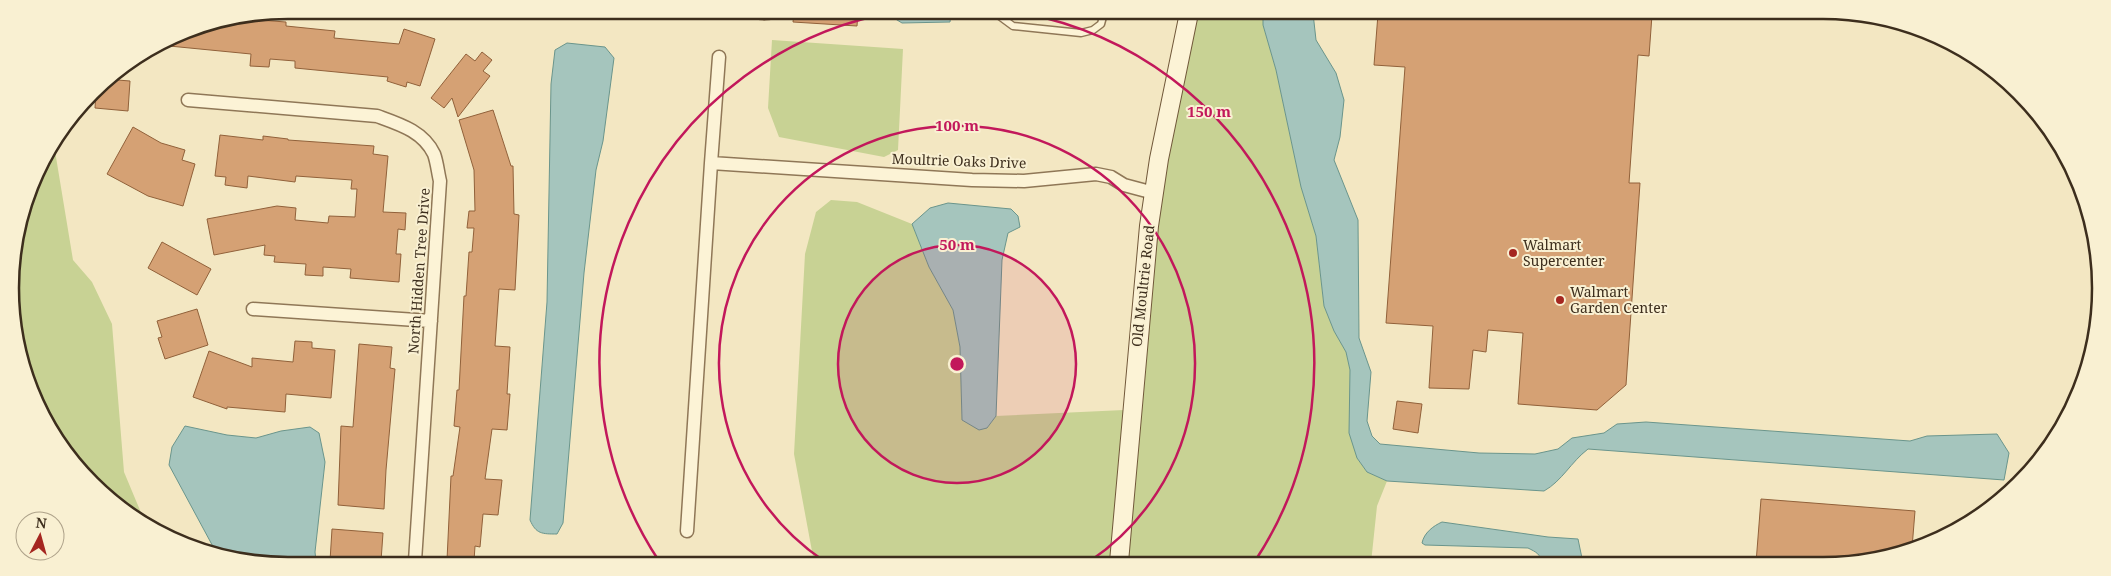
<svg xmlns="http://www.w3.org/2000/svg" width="2111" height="576" viewBox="0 0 2111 576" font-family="'Noto Serif',serif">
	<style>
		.green { fill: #c8d294 }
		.water { fill: #a5c5bd; stroke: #6a958c }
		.building { fill: #d5a174; stroke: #91613a }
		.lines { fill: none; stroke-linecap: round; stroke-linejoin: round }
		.service-casing { stroke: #8f7757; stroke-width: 9 }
		.minor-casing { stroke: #8f7757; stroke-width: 15 }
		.secondary-casing { stroke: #71583a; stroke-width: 20 }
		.service { stroke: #fcf3d6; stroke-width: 6 }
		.minor { stroke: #fcf3d6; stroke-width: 12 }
		.secondary { stroke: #fcf3d6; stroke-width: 18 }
		.ring { fill: none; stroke: #c2185b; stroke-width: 2.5 }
		.poi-dot { fill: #a52620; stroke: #f9f0d2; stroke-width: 2 }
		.labels { text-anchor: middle; stroke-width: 4; stroke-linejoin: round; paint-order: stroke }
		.street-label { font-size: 14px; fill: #3d2e1d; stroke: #f9f0d2 }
		.poi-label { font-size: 14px; fill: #3d2e1d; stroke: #f9f0d2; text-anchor: start }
		.rim { fill: none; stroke: #3d2e1d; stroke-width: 2.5 }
		.centre { fill: #c2185b; stroke: #f9f0d2; stroke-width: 2.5 }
		.ring-label { font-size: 15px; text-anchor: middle; font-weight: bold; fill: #c2185b; stroke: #f9f0d2; stroke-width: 4; stroke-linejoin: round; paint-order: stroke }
	</style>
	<rect width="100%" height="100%" fill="#f3e7c2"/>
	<path class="green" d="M 1197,13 L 1263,13 L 1263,25 L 1276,70 L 1301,187 L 1316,236 L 1324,306 L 1334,331 L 1346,352 L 1350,370 L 1357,458 L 1367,472 L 1387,481 L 1377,506 L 1371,563 L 1127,562 L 1157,227 L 1167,160 Z
		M 772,40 L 903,49 L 898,150 L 884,157 L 779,137 L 768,108 Z
		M 54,145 L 73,260 L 92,282 L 112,324 L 124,472 L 147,527 L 67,457 L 20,360 L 11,270 L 39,165 Z
		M 831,200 L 857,202 L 912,224 L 929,267 L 953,310 L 960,347 L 962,420 L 987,428 L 996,416 L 1124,410 L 1111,562 L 814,562 L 794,454 L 805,254 L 816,212 Z"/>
	<path class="water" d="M 884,12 L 951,12 L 950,22 L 902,23 Z
		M 1263,13 L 1313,13 L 1316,40 L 1336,73 L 1344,100 L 1340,137 L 1334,160 L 1358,220 L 1359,338 L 1371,372 L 1367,421 L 1372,436 L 1380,444 L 1479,453 L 1535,454 L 1558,449 L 1572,438 L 1604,433 L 1617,424 L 1646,422 L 1910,441 L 1927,436 L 1997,434 L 2009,453 L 2004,480 L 1588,449 C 1571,462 1562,481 1544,491 L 1387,481 L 1367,472 L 1357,458 L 1349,433 L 1350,370 L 1346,352 L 1334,331 L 1324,306 L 1316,236 L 1301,187 L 1276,70 L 1263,25 Z
		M 567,43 L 605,47 L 614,58 L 603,141 L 596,170 L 584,273 L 563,523 L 557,534 C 542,534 536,534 530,520 L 547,302 L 551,84 L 555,50 Z
		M 948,203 L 1011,209 L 1018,216 L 1020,227 L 1008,233 L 1002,260 L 996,416 L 987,428 L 979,430 L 962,420 L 960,347 L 953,310 L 929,267 L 912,224 L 930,208 Z
		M 185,426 L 227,435 L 256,438 L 281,431 L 310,427 L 319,433 L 325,462 L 315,552 L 316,561 L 234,561 L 217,554 L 169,465 L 172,447 Z
		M 1442,522 L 1548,537 L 1578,539 L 1583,563 L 1541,563 C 1541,554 1536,552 1528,548 L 1425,545 L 1422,543 C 1424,533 1433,526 1442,522 Z"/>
	<path class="building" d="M 794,12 L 858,12 L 857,26 L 793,22 Z
		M 1378,14 L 1652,15 L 1649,56 L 1638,55 L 1629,183 L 1640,183 L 1626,385 L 1597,410 L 1518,404 L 1523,333 L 1488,330 L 1486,352 L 1473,350 L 1469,389 L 1429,388 L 1433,326 L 1386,323 L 1405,67 L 1374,65 Z
		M 245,19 L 286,22 L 286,26 L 335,31 L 334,38 L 399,44 L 404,29 L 435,39 L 420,86 L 407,82 L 406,87 L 387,81 L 388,77 L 295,68 L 295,61 L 270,59 L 269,67 L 250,66 L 251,54 L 159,45 L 182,31 Z
		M 482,52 L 492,60 L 483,71 L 490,76 L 458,117 L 452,98 L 444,108 L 431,98 L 466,54 L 475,61 Z
		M 105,79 L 130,81 L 128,111 L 95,108 L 96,90 Z
		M 493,110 L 511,166 L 513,166 L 514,214 L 519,215 L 515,290 L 499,289 L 495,346 L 510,347 L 507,394 L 510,394 L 507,430 L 492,429 L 485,479 L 502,480 L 498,515 L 483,514 L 480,547 L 475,546 L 474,561 L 447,560 L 451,476 L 453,476 L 460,427 L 454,426 L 457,390 L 459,390 L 464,296 L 466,296 L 469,252 L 472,252 L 474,228 L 467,228 L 469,211 L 475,211 L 474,170 L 459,120 Z
		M 133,127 L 161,143 L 185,150 L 182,160 L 195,164 L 183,206 L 148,196 L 107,174 Z
		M 220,135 L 263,140 L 263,136 L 288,139 L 288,140 L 374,146 L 373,154 L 388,156 L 383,212 L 406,213 L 405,230 L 398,229 L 396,254 L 401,254 L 399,282 L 350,278 L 351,269 L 323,267 L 323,276 L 305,275 L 306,264 L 274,262 L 275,256 L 264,255 L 265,245 L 214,255 L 207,219 L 277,206 L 296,208 L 295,220 L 328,223 L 329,216 L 355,217 L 357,189 L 351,189 L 352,180 L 296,176 L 295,182 L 248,176 L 247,188 L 225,185 L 226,177 L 215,176 Z
		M 162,242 L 211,269 L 197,295 L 148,268 Z
		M 197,309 L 208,345 L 165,359 L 158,338 L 162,337 L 157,321 Z
		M 295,341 L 312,342 L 312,348 L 335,350 L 331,398 L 286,394 L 285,412 L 227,407 L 227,409 L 193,397 L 209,351 L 252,367 L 252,358 L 293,362 Z
		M 359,344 L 392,347 L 390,368 L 395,369 L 386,470 L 384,509 L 338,505 L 341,426 L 353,427 Z
		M 1397,401 L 1422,404 L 1418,433 L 1393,429 Z
		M 1761,499 L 1915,511 L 1912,548 L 1859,564 L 1756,563 Z
		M 332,529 L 383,533 L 381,561 L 330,561 Z"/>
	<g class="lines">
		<g class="service-casing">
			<path id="service" d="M 750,12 C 761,18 770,17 781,12
				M 994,12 L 1013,26 L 1081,33 L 1093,30 L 1101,24 L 1104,13"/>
		</g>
		<g class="minor-casing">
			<path id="minor" d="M 188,100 L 377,116 C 399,124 423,131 434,154 C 437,162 438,173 440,181 L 415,561
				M 711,163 L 719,57
				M 253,309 L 431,321
				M 687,531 L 711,163 L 972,180 L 1024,181 L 1096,174 L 1111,177 L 1124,185 L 1154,193"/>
		</g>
		<g class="secondary-casing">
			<path id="secondary" d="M 1119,562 L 1149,226 L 1159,159 L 1189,13"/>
		</g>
		<use href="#service" class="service"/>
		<use href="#minor" class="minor"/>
		<use href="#secondary" class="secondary"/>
	</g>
	<circle cx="957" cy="364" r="119" fill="#c2185b" fill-opacity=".12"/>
	<g class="ring">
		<circle cx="957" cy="364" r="119"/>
		<path d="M824 561A238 238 0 1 1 1090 561"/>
		<path d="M659 561A357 357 0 0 1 895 12M1022 13A357 357 0 0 1 1255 561"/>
	</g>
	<g class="poi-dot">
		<circle cx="1513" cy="253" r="5"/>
		<circle cx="1560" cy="300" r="5"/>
	</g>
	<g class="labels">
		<g class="street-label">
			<text transform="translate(959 161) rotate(2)" y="5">Moultrie Oaks Drive</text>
			<text transform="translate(419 271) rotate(-86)" y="5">North Hidden Tree Drive</text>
			<text transform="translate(1143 286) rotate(-84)" y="5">Old Moultrie Road</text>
		</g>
		<g class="poi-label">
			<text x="1523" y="250">Walmart<tspan x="1523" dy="16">Supercenter</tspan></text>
			<text x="1570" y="297">Walmart<tspan x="1570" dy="16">Garden Center</tspan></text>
		</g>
	</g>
	<path d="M0 0H2111V576H0ZM288 19H1823A269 269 0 0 1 2092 288V288A269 269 0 0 1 1823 557H288A269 269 0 0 1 19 288V288A269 269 0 0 1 288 19Z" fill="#f9f0d2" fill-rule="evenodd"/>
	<path class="rim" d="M288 19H1823A269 269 0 0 1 2092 288V288A269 269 0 0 1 1823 557H288A269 269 0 0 1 19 288V288A269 269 0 0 1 288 19Z"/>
	<circle cx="957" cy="364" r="8" class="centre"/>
	<g class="ring-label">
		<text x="1209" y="117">150 m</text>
		<text x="957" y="131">100 m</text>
		<text x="957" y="250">50 m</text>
	</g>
	<g transform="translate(40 536) rotate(6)"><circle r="24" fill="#f9f0d2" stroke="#aea28a"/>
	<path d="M0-4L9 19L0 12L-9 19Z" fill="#a52620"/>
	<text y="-8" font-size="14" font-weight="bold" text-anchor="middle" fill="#3d2e1d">N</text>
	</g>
</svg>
